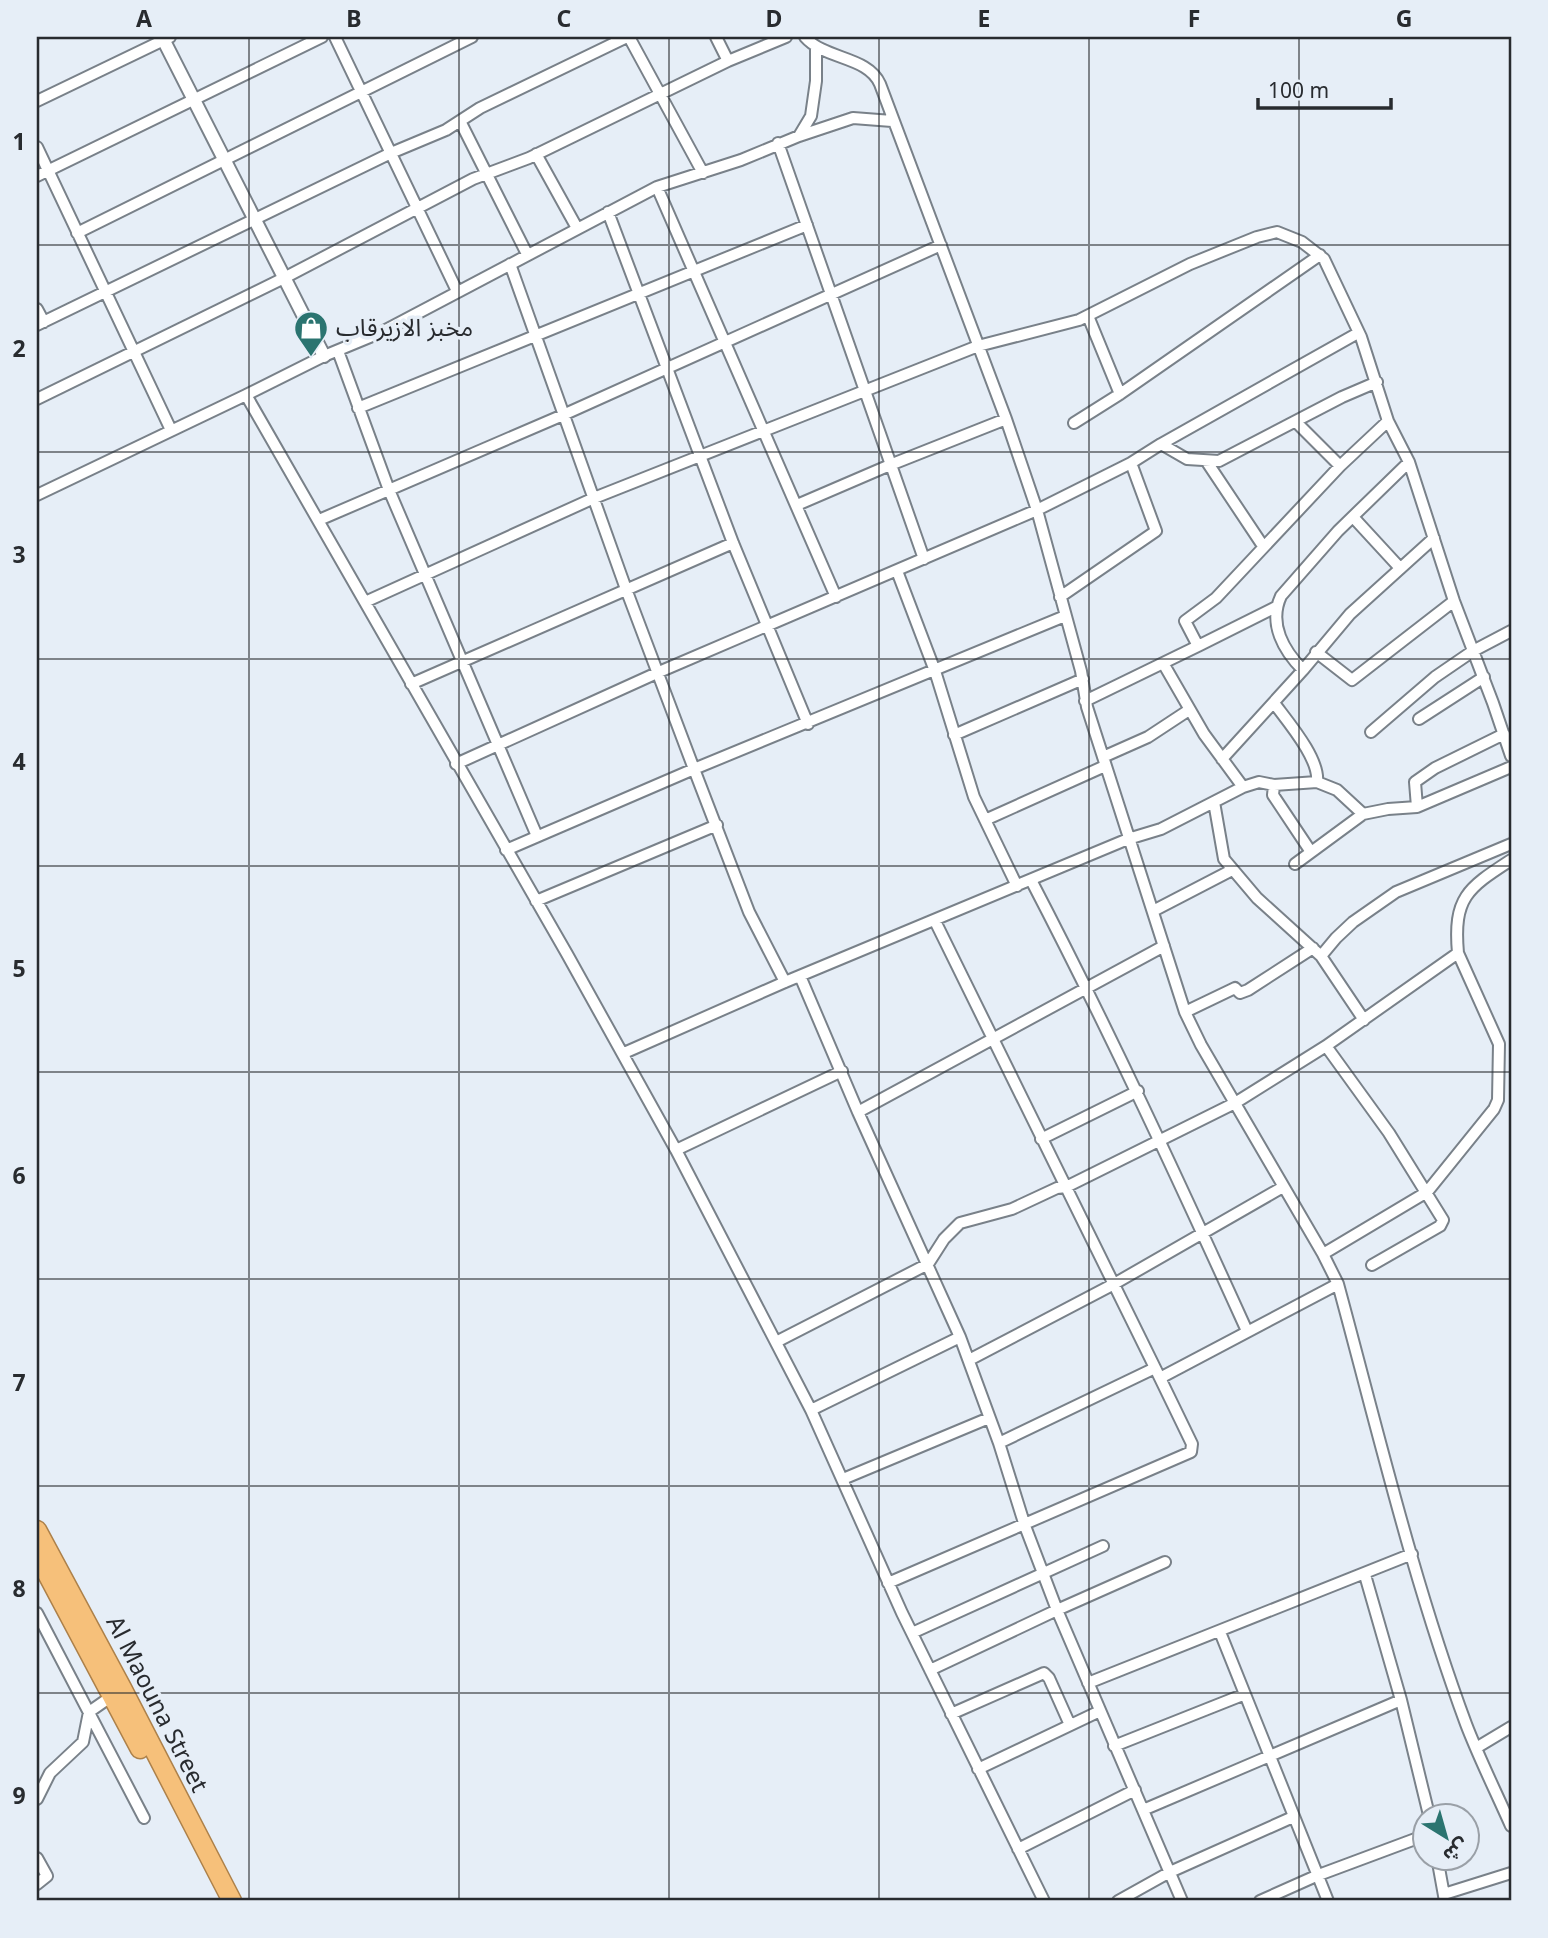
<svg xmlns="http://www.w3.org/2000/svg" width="1548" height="1938" viewBox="0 0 1548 1938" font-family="'Noto Sans','Noto Sans Arabic',sans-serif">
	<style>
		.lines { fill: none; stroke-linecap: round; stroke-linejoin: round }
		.minor-casing { stroke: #798189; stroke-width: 14 }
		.tertiary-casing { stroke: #798189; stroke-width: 16 }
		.trunk-casing { stroke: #ad814a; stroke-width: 21 }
		.minor { stroke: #fff; stroke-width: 10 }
		.tertiary { stroke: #fff; stroke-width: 12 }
		.trunk { stroke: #f6c07a; stroke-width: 18 }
		.grid { fill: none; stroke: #282b2f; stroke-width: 2; stroke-opacity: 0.55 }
		.labels { text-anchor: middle; stroke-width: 7; stroke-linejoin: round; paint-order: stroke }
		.poi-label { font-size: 24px; fill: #282b2f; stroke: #e6eef7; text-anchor: start }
		.street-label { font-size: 24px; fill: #282b2f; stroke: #e6eef7 }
		.neatline { fill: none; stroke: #282b2f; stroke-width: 2.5 }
		.grid-label { font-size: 23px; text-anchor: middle; font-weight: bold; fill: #282b2f }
	</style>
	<rect width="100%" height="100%" fill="#e6eef7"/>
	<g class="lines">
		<g class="minor-casing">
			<path id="minor" d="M 335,37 L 457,291
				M 629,37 L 703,173
				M 716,37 L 728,61
				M 805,37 C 825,60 868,56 880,84 L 1006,419 L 1037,510 L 1081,671 L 1087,707 L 1185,1012 L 1201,1045 L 1323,1254 L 1338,1284 C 1378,1431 1413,1581 1466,1724 C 1479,1758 1496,1792 1511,1826
				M 37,101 L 170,37
				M 460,121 L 527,254
				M 892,121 L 853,118 L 799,136 L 741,160 L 657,187 L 382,332 L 324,356 L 246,395 L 567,954 L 676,1150 L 811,1410 L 902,1613 L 1044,1901
				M 799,136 L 811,116 L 816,81 L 816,47
				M 778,143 L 924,559
				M 37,147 L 171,430
				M 536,154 L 577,228
				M 37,176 L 322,37
				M 657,187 L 836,597
				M 608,212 L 733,543 L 808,724
				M 77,233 L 472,37
				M 510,264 L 626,589 L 694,769 L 749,912 L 785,982
				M 37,309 L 44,322
				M 1088,316 L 1120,394
				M 37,325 L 391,153 L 446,130 L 480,108 L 627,37
				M 338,351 L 389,490 L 537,836
				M 37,399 L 284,278 L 473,179 L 529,158 L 728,61 L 786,37
				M 358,408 L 807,225
				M 1296,422 L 1340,466
				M 1074,423 L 1120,394 L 1320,255
				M 1161,444 L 1187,459 L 1219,461 L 1342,397 L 1377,382
				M 1207,462 L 1263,546
				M 1409,462 L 1338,531 L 1281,596 C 1268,624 1284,651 1303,670 L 1350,614 L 1434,538
				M 37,495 L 246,395
				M 797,505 L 890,465 L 1006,419
				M 1353,517 L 1400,568
				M 319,520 L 563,415 L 941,245
				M 897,571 L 935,671 L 974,797 L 1017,886
				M 1060,597 L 1156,531 L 1131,463
				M 365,602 L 594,498 L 978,346 L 1079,320 L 1190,264 L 1257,237 L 1277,232 L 1302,242 L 1324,259 L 1361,337 L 1388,421 L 1409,462 L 1454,601 L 1493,703 L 1511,756
				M 1198,646 L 1276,607
				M 1316,652 L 1352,680 L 1454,601
				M 1163,663 L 1204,734 L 1243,787
				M 411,684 L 733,543
				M 1085,701 L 1198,646 L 1185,621 L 1216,598 L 1340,466 L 1388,421
				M 1274,703 C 1288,722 1320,759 1317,782
				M 1419,719 L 1484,677
				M 1371,732 L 1435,677 L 1473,651 L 1511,631
				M 954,735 L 1083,679
				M 1103,757 L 1148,737 L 1189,710
				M 1222,759 L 1303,670
				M 456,764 L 659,672 L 1037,510 L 1131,463 L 1161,444 L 1358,333
				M 1274,785 L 1273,795 L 1311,852
				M 1214,802 L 1224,859 L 1257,898 L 1321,956 L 1364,1020
				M 1417,807 L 1415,782 L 1435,768 L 1504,734
				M 985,820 L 1105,766
				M 506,850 L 694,769 L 1065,616
				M 1295,864 L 1363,814
				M 1031,880 C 1108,1028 1178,1179 1247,1331
				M 536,901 L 717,825
				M 1153,911 L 1232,870
				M 935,921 L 1160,1378 L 1338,1284
				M 1321,956 L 1336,938 L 1353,922 L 1396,892 L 1511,844
				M 800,976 L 858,1112 L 1164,946
				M 1185,1012 L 1235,988 L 1240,993 L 1248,990 L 1313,948
				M 1326,1046 L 1389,1133 L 1443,1220 L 1440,1226 L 1372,1265
				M 624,1053 L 785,982 L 1128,839 L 1161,829 L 1243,787 L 1259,782 L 1274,785 L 1317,782 L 1337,790 L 1363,814 L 1388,809 L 1417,807 L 1511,767
				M 858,1112 L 960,1337 L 999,1443 L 1025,1526 L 1057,1610 L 1182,1901
				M 1041,1139 L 1138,1091
				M 676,1150 L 842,1071
				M 1323,1254 L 1427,1192 L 1494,1109 L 1498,1100 L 1499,1044 L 1458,953
				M 776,1342 L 928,1264 L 944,1239 L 960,1223 L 1012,1209 L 1057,1188 L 1066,1187 L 1235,1103 L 1326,1046 L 1458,953 C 1453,897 1468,888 1511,860
				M 969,1360 L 1114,1284 L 1283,1187
				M 811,1410 L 960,1337
				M 999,1443 L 1155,1368
				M 843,1479 L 989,1418
				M 1365,1575 L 1401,1700 L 1429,1815
				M 888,1583 L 1191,1452 L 1192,1444 L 1160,1378
				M 37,1613 L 144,1818
				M 1220,1632 L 1328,1901
				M 912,1633 L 1103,1546
				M 930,1670 L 1057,1610 L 1165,1562
				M 1088,1683 L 1412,1554
				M 951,1714 L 1044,1673 L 1049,1678 L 1070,1725
				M 1114,1746 L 1245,1694
				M 1476,1748 L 1511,1727
				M 978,1769 L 1100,1711
				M 37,1799 L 50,1773 L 83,1742 L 89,1712 L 112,1696
				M 1143,1810 L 1401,1700
				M 1018,1849 L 1135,1790
				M 1437,1857 L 1445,1901
				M 37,1858 L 47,1876 L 37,1884
				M 1444,1894 L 1511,1873
				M 1118,1901 L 1170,1872 L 1293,1817
				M 1260,1901 L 1316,1876 L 1426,1835"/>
		</g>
		<g class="tertiary-casing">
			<path id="tertiary" d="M 162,37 L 324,356"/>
		</g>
		<g class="trunk-casing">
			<path id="trunk" d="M 37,1530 L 122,1688 L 232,1901
				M 37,1555 L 140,1749"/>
		</g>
		<use href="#minor" class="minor"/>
		<use href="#tertiary" class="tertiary"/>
		<use href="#trunk" class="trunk"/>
	</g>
	<path class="grid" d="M 249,37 L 249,1901M 459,37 L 459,1901M 669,37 L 669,1901M 879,37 L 879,1901M 1089,37 L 1089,1901M 1299,37 L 1299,1901M 37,245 L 1511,245M 37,452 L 1511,452M 37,659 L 1511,659M 37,866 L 1511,866M 37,1072 L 1511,1072M 37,1279 L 1511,1279M 37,1486 L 1511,1486M 37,1693 L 1511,1693"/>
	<defs>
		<g id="shop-pin" transform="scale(1.75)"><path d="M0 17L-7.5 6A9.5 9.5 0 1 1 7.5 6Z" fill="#2b7470" stroke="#e6eef7"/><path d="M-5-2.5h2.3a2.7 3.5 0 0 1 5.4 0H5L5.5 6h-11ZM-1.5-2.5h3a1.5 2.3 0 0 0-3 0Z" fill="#fff"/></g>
	</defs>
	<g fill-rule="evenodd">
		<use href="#shop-pin" x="311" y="328"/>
	</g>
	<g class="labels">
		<g class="poi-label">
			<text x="336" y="336">مخبز الازيرقاب</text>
		</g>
		<g class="street-label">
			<text transform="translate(157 1704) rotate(63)" y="8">Al Maouna Street</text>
		</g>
	</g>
	<rect width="1548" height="1938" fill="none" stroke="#e6eef7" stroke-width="77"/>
	<g transform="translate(1446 1837) rotate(143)"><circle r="33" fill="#e6eef7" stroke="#9aa0a7" stroke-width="2"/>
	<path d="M0-5L12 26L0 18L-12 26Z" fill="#2b7470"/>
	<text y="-10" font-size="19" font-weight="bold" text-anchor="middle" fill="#282b2f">ش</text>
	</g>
	<path d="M1258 98v10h133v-10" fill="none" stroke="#282b2f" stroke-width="3.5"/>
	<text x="1268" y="98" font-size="21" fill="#282b2f" stroke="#e6eef7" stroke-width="5" paint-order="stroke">100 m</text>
	<rect x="38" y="38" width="1472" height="1861" class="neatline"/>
	<g class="grid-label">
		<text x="144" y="27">A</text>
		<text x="354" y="27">B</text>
		<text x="564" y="27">C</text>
		<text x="774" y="27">D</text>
		<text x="984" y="27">E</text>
		<text x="1194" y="27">F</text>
		<text x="1404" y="27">G</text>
		<text x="19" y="150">1</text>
		<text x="19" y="357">2</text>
		<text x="19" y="563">3</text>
		<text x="19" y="770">4</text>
		<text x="19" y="977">5</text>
		<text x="19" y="1184">6</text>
		<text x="19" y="1391">7</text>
		<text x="19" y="1597">8</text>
		<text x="19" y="1804">9</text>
	</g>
</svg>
